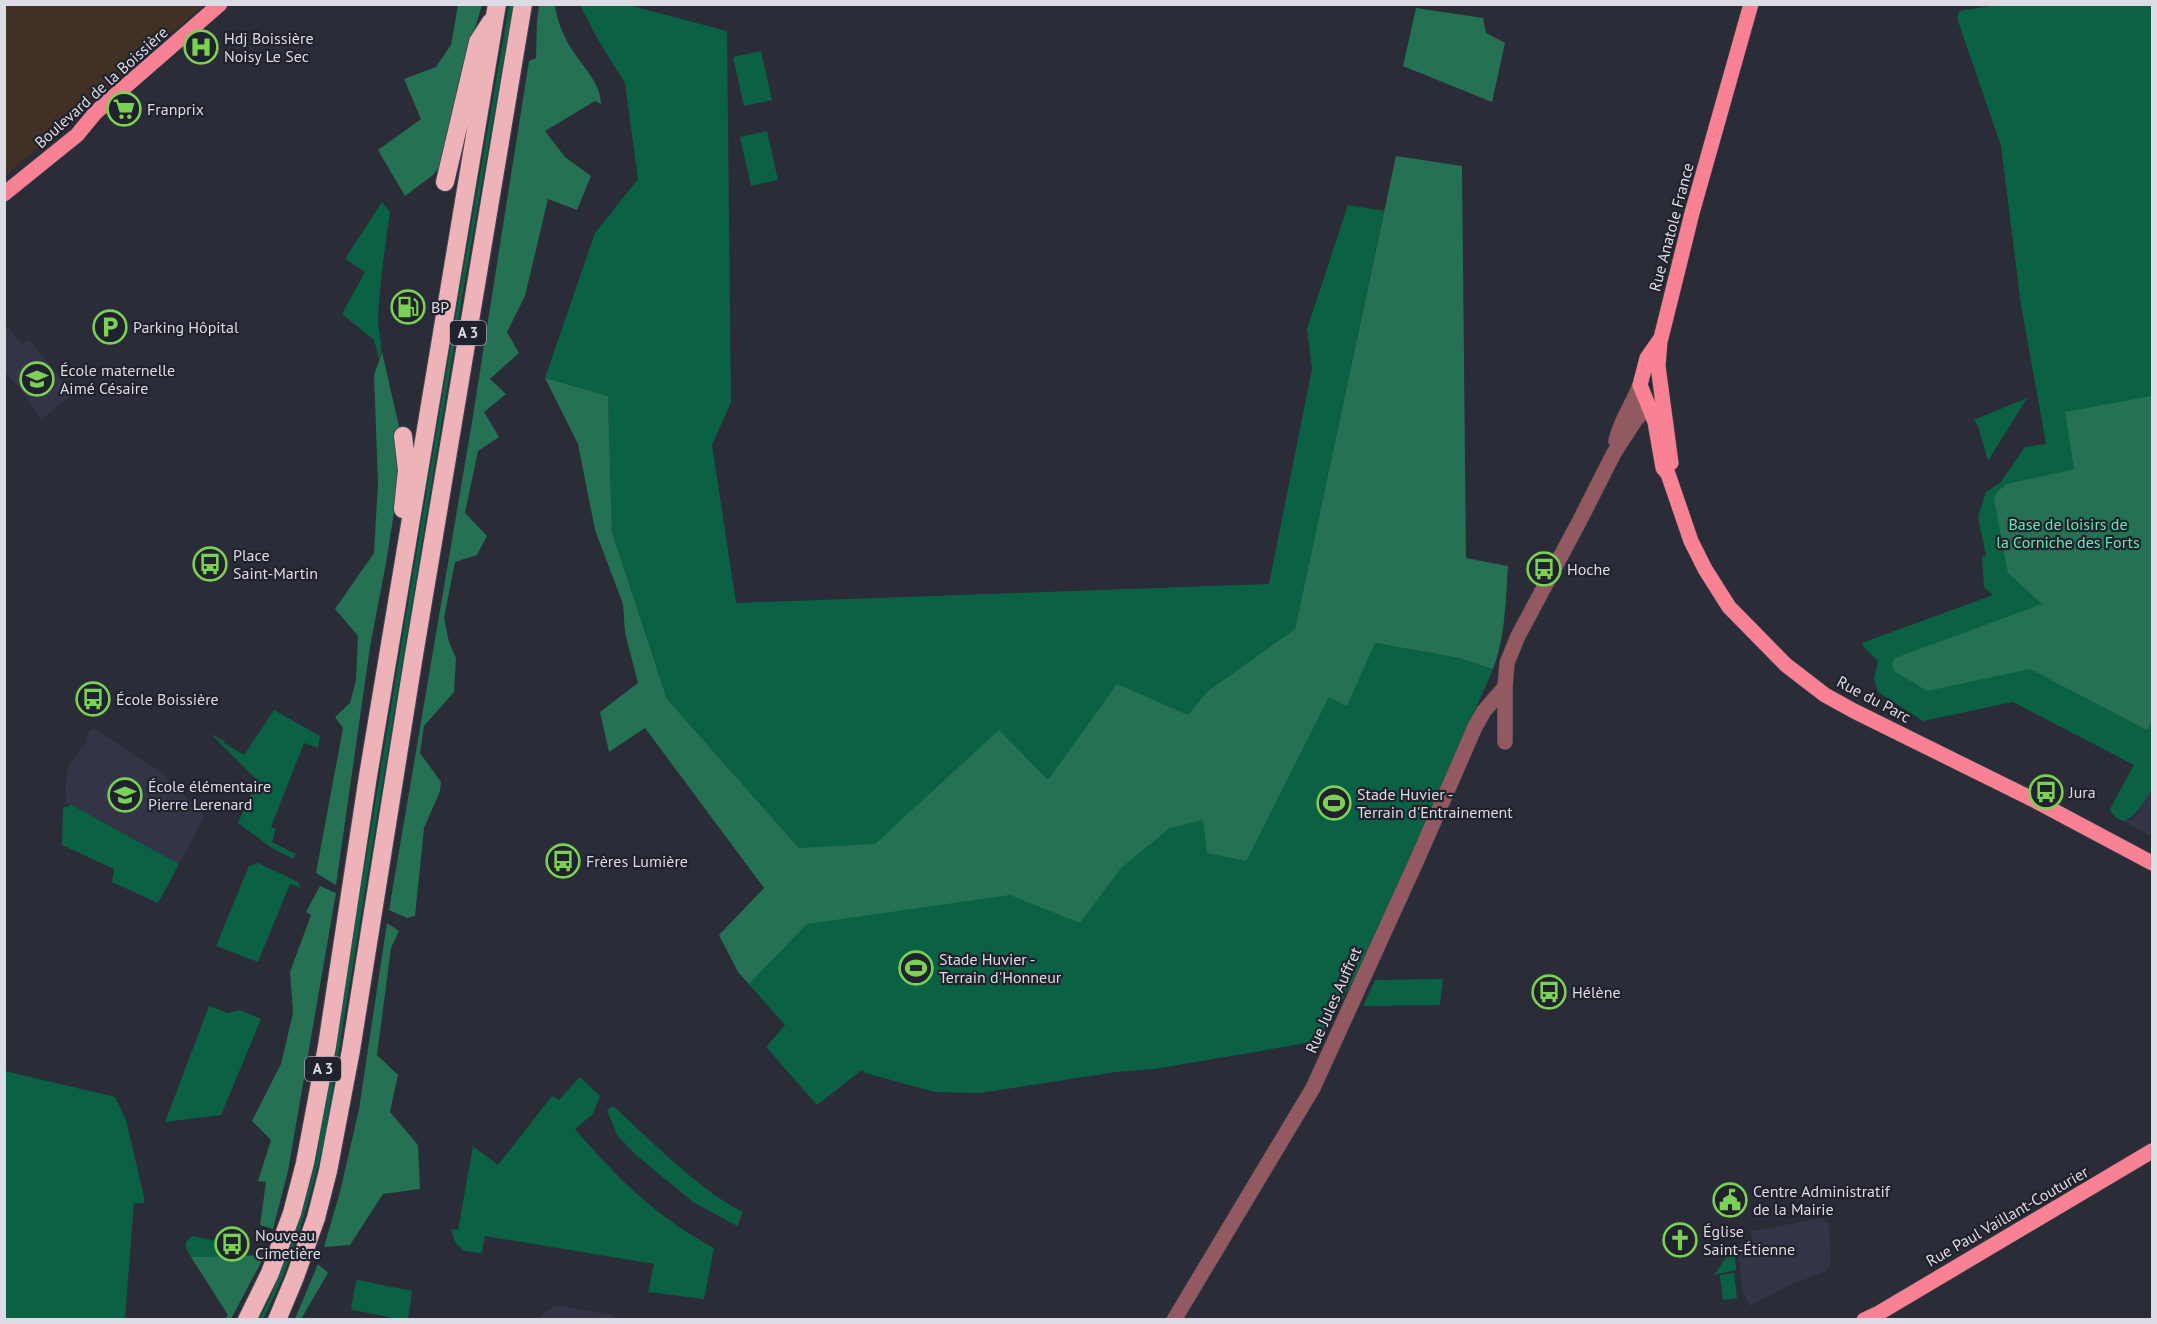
<svg xmlns="http://www.w3.org/2000/svg" width="2157" height="1324" viewBox="0 0 2157 1324" font-family="'PT Sans',sans-serif">
	<style>
		.built { fill: #333546 }
		.medical { fill: #403124 }
		.green { fill: #0a6144 }
		.forest { fill: #257154 }
		.lines { fill: none; stroke-linecap: round; stroke-linejoin: round }
		.minor-casing { stroke: #464853; stroke-width: 16 }
		.major-casing { stroke: #464853; stroke-width: 16 }
		.highway-casing { stroke: #464853; stroke-width: 20 }
		.minor { stroke: #935960; stroke-width: 15 }
		.major { stroke: #f88193; stroke-width: 15 }
		.highway { stroke: #edb3b9; stroke-width: 18 }
		.labels { text-anchor: middle; stroke-width: 4.5; stroke-linejoin: round; paint-order: stroke }
		.shield { fill: #20222d; stroke: #a3a4ad; stroke-width: 1.5 }
		.shield-label { font-size: 15px; font-weight: bold; fill: #dbdce4 }
		.poi-label { font-size: 16px; fill: #dbdce4; stroke: #20222d; text-anchor: start }
		.street-label { font-size: 16px; fill: #dbdce4; stroke: #20222d }
		.park-label { font-size: 16px; fill: #65eab5; stroke: #20222d }
	</style>
	<rect width="100%" height="100%" fill="#2a2c37"/>
	<path class="built" d="M 5,324 L 22,344 L 29,339 L 73,394 L 41,420 L 20,388 L 5,372 Z
		M 91,729 L 96,729 L 161,772 L 202,813 L 204,817 L 179,864 L 65,801 L 67,793 L 65,792 L 68,766 L 83,745 L 85,745 L 88,742 L 86,737 Z
		M 2152,789 L 2152,837 L 2121,820 L 2129,820 L 2135,817 Z
		M 1822,1218 L 1829,1223 L 1831,1264 L 1826,1271 L 1788,1286 L 1750,1306 L 1742,1290 L 1738,1249 L 1742,1243 L 1753,1241 L 1751,1233 L 1752,1231 Z
		M 556,1305 L 615,1316 L 615,1319 L 541,1319 L 542,1314 Z"/>
	<path class="medical" d="M 5,4 L 204,4 L 204,5 L 5,176 Z"/>
	<path class="green" d="M 509,5 L 513,5 L 463,292 L 324,1142 C 308,1205 293,1262 263,1319 L 259,1320 C 285,1269 302,1216 316,1161 L 457,307 Z
		M 580,5 L 628,5 L 727,31 L 731,402 L 712,445 L 736,603 L 1269,584 L 1312,369 L 1307,329 L 1348,205 L 1384,211 L 1295,629 L 1459,658 L 1493,669 L 1371,949 L 1319,1041 L 1154,1069 L 1116,1072 L 980,1093 L 935,1092 L 865,1073 L 862,1070 L 817,1105 L 766,1047 L 785,1025 L 738,972 L 799,848 L 667,699 L 612,532 L 608,396 L 545,378 L 595,233 L 638,179 L 625,83 L 597,38 Z
		M 1996,5 L 2152,5 L 2152,789 C 2144,802 2125,839 2110,809 L 2134,765 L 2013,702 L 1923,721 L 1878,692 L 1874,678 L 1878,662 C 1873,653 1865,652 1862,643 L 1993,595 L 1984,587 L 1982,557 L 1986,556 L 1978,517 L 1986,492 L 2000,483 L 2025,447 L 2046,444 L 2021,305 L 2001,146 L 1957,18 L 1960,11 Z
		M 761,51 L 772,100 L 744,106 L 733,57 Z
		M 767,131 L 778,180 L 751,186 L 740,137 Z
		M 382,202 L 390,212 C 385,247 380,282 378,318 C 378,332 384,346 379,359 L 374,340 L 342,314 L 365,272 L 345,259 Z
		M 2027,398 L 1988,461 L 1978,426 L 1974,420 Z
		M 274,710 L 320,736 L 318,748 L 304,743 L 271,827 L 276,829 L 272,842 L 296,854 L 293,859 L 272,848 L 238,823 L 257,780 L 211,734 L 225,741 L 224,743 L 244,755 Z
		M 70,804 L 179,864 L 158,903 L 112,882 L 114,869 L 62,845 L 63,807 L 68,807 Z
		M 258,863 L 298,882 L 301,888 L 290,884 L 258,962 L 216,946 L 249,866 Z
		M 1443,979 L 1440,1005 L 1363,1006 L 1375,980 Z
		M 209,1006 L 228,1013 L 240,1010 L 261,1019 L 221,1115 L 165,1122 Z
		M 5,1071 L 115,1097 L 126,1120 L 144,1197 L 144,1203 L 134,1203 L 125,1319 L 5,1319 Z
		M 580,1077 L 600,1096 L 593,1114 L 575,1129 C 619,1180 655,1216 714,1248 L 704,1299 L 648,1292 L 654,1264 L 485,1236 L 482,1253 L 464,1251 L 455,1242 L 451,1229 L 458,1230 L 473,1146 L 498,1165 L 552,1096 L 559,1100 Z
		M 613,1106 C 651,1140 697,1189 743,1212 L 737,1226 L 693,1202 L 635,1154 L 617,1135 L 607,1110 Z
		M 193,1236 L 241,1246 L 240,1256 L 191,1257 C 185,1248 182,1242 193,1236 Z
		M 1728,1255 L 1735,1255 L 1736,1270 L 1714,1275 Z
		M 1734,1273 L 1737,1298 L 1723,1300 L 1720,1275 Z
		M 358,1280 L 412,1291 L 408,1319 L 398,1319 L 353,1310 L 351,1308 L 356,1282 Z"/>
	<path class="forest" d="M 458,5 L 482,5 L 472,38 L 446,158 L 433,175 L 405,196 L 378,150 L 421,119 L 404,79 L 436,67 L 451,45 Z
		M 539,5 L 555,5 C 557,20 562,32 569,45 C 580,64 601,82 601,104 L 595,101 L 545,131 L 565,157 L 591,176 L 577,210 L 548,199 L 525,296 L 507,332 L 519,353 L 490,379 L 506,394 L 484,412 L 499,437 L 478,451 L 465,513 L 487,536 L 477,555 L 455,562 L 444,618 L 449,642 L 456,658 L 454,692 L 424,726 L 420,753 L 441,782 L 440,791 L 424,828 L 415,916 L 407,918 L 389,910 L 472,422 L 529,61 L 536,58 L 537,21 Z
		M 1416,8 L 1483,18 L 1486,33 L 1505,43 L 1492,102 L 1403,66 Z
		M 1396,156 L 1462,166 L 1466,558 L 1508,566 C 1506,598 1505,640 1493,669 L 1459,658 L 1375,643 L 1347,706 L 1329,697 L 1246,861 L 1207,853 L 1203,820 L 1170,828 L 1122,867 L 1080,923 L 1010,895 L 807,924 L 749,984 L 738,972 L 719,935 L 764,888 L 645,728 L 609,752 L 600,712 L 638,683 L 625,633 L 623,604 L 595,530 L 578,444 L 545,378 L 608,396 L 612,532 L 667,699 L 799,848 L 875,844 L 999,730 L 1048,780 L 1117,684 L 1188,715 L 1208,691 L 1295,629 Z
		M 382,352 L 401,435 L 401,468 L 386,563 L 370,647 L 336,885 L 316,873 L 343,728 L 335,717 L 350,703 L 356,680 L 358,636 L 335,609 L 374,553 L 378,483 L 374,375 Z
		M 2152,396 L 2152,721 L 2147,730 L 2030,669 L 1927,691 L 1894,671 L 1892,663 L 1895,658 L 2042,604 L 2008,573 L 1994,499 L 1997,492 L 2007,484 L 2074,469 L 2065,412 Z
		M 320,886 L 336,893 L 288,1171 L 273,1229 L 260,1225 L 266,1182 L 258,1181 L 271,1140 L 252,1121 L 281,1064 L 293,1013 L 290,972 L 311,915 L 306,912 Z
		M 387,923 L 399,931 L 391,948 L 377,1055 L 398,1075 L 390,1112 L 418,1145 L 420,1189 L 383,1194 L 350,1245 L 324,1247 L 340,1192 L 359,1109 Z
		M 265,1255 L 231,1319 L 225,1319 L 228,1315 L 191,1257 Z
		M 318,1264 L 328,1273 L 301,1319 L 295,1319 Z"/>
	<g class="lines">
		<g class="minor-casing">
			<path id="minor" d="M 1616,441 C 1620,421 1633,404 1640,385
				M 1505,742 L 1505,687 L 1507,663 L 1518,636 L 1579,522 L 1614,453 L 1636,419 L 1643,412 L 1659,404
				M 1174,1320 L 1313,1088 L 1417,860 L 1475,727 L 1484,711 L 1505,687"/>
		</g>
		<g class="major-casing">
			<path id="major" d="M 1751,4 L 1692,213 L 1661,338 L 1647,358 L 1640,385 L 1655,422 L 1663,468 L 1668,474 L 1691,541 L 1705,569 L 1729,607 L 1786,665 L 1825,695 L 1854,711 L 2032,799 L 2152,863
				M 4,194 L 77,135 L 96,112 L 220,4
				M 1660,341 L 1658,366 L 1671,463
				M 1864,1320 L 1879,1313 L 2152,1151"/>
		</g>
		<g class="highway-casing">
			<path id="highway" d="M 445,182 L 478,42 L 491,22
				M 403,436 L 407,470 L 403,509
				M 247,1320 L 270,1273 L 292,1213 L 305,1163 L 327,1046 L 368,776 L 497,4
				M 277,1320 L 295,1277 L 316,1218 L 328,1171 L 351,1050 L 413,661 L 523,4"/>
		</g>
		<use href="#minor" class="minor"/>
		<use href="#major" class="major"/>
		<use href="#highway" class="highway"/>
	</g>
	<defs>
		<g id="hospital-ring" transform="scale(1.725)"><circle r="9.5" fill="#20222d" stroke="#7cd154" stroke-width="1.5"/><path d="M-5-5h3v3.5h4V-5h3V5h-3V1.5h-4V5h-3Z" fill="#7cd154"/></g>
		<g id="supermarket-ring" transform="scale(1.725)"><circle r="9.5" fill="#20222d" stroke="#7cd154" stroke-width="1.5"/><path d="M-6-5.5h2.5l.6 2H6L4.5 2H-2.5L-4.4-4H-6ZM-1.5 3.2a1.3 1.3 0 1 0 .1 0ZM3 3.2a1.3 1.3 0 1 0 .1 0Z" fill="#7cd154"/></g>
		<g id="fuel-ring" transform="scale(1.725)"><circle r="9.5" fill="#20222d" stroke="#7cd154" stroke-width="1.5"/><path d="M-5.5-6h7V0h2V4h1.3V-2.5L3-4.5l.8-.8L6-3V5H2.5V1h-1V6h-7ZM-4.2-4.7v3.2H.2V-4.7Z" fill="#7cd154"/></g>
		<g id="parking-ring" transform="scale(1.725)"><circle r="9.5" fill="#20222d" stroke="#7cd154" stroke-width="1.5"/><path d="M-3.5-5.5H1a3.5 3.5 0 0 1 0 7H-1V5.5H-3.5ZM-1-3.4V-.6H.8a1.4 1.4 0 0 0 0-2.8Z" fill="#7cd154"/></g>
		<g id="school-ring" transform="scale(1.725)"><circle r="9.5" fill="#20222d" stroke="#7cd154" stroke-width="1.5"/><path d="M0-5L7-2L0 1L-7-2ZM-4 1L0 2.5L4 1V4Q0 6-4 4Z" fill="#7cd154"/></g>
		<g id="bus-ring" transform="scale(1.725)"><circle r="9.5" fill="#20222d" stroke="#7cd154" stroke-width="1.5"/><path d="M-5-6H5V4H4V6H2V4H-2V6H-4V4H-5ZM-3.5-4V0h7V-4ZM-3.5 1.2v1.5H-2V1.2ZM2 1.2v1.5H3.5V1.2Z" fill="#7cd154"/></g>
		<g id="stadium-ring" transform="scale(1.725)"><circle r="9.5" fill="#20222d" stroke="#7cd154" stroke-width="1.5"/><path d="M0-5a6.5 5 0 1 0 0 10a6.5 5 0 1 0 0-10ZM-3.5-1.8h7v3.6h-7Z" fill="#7cd154"/></g>
		<g id="civic-ring" transform="scale(1.725)"><circle r="9.5" fill="#20222d" stroke="#7cd154" stroke-width="1.5"/><path d="M-.6-6.5H3V-4.5H.6V-3L4-1V1h2V6H-6V1h2V-1L-.6-3ZM-1.2 2.5V6h2.4V2.5Z" fill="#7cd154"/></g>
		<g id="church-ring" transform="scale(1.725)"><circle r="9.5" fill="#20222d" stroke="#7cd154" stroke-width="1.5"/><path d="M-1.2-6h2.4v3.5h3.3v2.4h-3.3V6h-2.4V-.1h-3.3v-2.4h3.3Z" fill="#7cd154"/></g>
	</defs>
	<g fill-rule="evenodd">
		<use href="#hospital-ring" x="201" y="47"/>
		<use href="#supermarket-ring" x="124" y="109"/>
		<use href="#fuel-ring" x="408" y="307"/>
		<use href="#parking-ring" x="110" y="327"/>
		<use href="#school-ring" x="37" y="379"/>
		<use href="#bus-ring" x="210" y="564"/>
		<use href="#bus-ring" x="1544" y="569"/>
		<use href="#bus-ring" x="93" y="699"/>
		<use href="#bus-ring" x="2046" y="792"/>
		<use href="#school-ring" x="125" y="795"/>
		<use href="#stadium-ring" x="1334" y="803"/>
		<use href="#bus-ring" x="563" y="861"/>
		<use href="#stadium-ring" x="916" y="968"/>
		<use href="#bus-ring" x="1549" y="992"/>
		<use href="#civic-ring" x="1730" y="1200"/>
		<use href="#church-ring" x="1680" y="1240"/>
		<use href="#bus-ring" x="232" y="1244"/>
	</g>
	<g class="labels">
		<g class="shield">
			<rect x="450" y="321" width="36" height="24" rx="4.5"/>
			<rect x="305" y="1057" width="36" height="24" rx="4.5"/>
		</g>
		<g class="shield-label">
			<text x="468" y="338">A 3</text>
			<text x="323" y="1074">A 3</text>
		</g>
		<g class="poi-label">
			<text x="224" y="44">Hdj Boissière<tspan x="224" dy="18">Noisy Le Sec</tspan></text>
			<text x="147" y="115">Franprix</text>
			<text x="431" y="313">BP</text>
			<text x="133" y="333">Parking Hôpital</text>
			<text x="60" y="376">École maternelle<tspan x="60" dy="18">Aimé Césaire</tspan></text>
			<text x="233" y="561">Place<tspan x="233" dy="18">Saint-Martin</tspan></text>
			<text x="1567" y="575">Hoche</text>
			<text x="116" y="705">École Boissière</text>
			<text x="148" y="792">École élémentaire<tspan x="148" dy="18">Pierre Lerenard</tspan></text>
			<text x="2069" y="798">Jura</text>
			<text x="1357" y="800">Stade Huvier -<tspan x="1357" dy="18">Terrain d'Entrainement</tspan></text>
			<text x="586" y="867">Frères Lumière</text>
			<text x="939" y="965">Stade Huvier -<tspan x="939" dy="18">Terrain d'Honneur</tspan></text>
			<text x="1572" y="998">Hélène</text>
			<text x="1753" y="1197">Centre Administratif<tspan x="1753" dy="18">de la Mairie</tspan></text>
			<text x="1703" y="1237">Église<tspan x="1703" dy="18">Saint-Étienne</tspan></text>
			<text x="255" y="1241">Nouveau<tspan x="255" dy="18">Cimetière</tspan></text>
		</g>
		<g class="street-label">
			<text transform="translate(101 87) rotate(-42)" y="6">Boulevard de la Boissière</text>
			<text transform="translate(1671 227) rotate(-75)" y="6">Rue Anatole France</text>
			<text transform="translate(1874 699) rotate(28)" y="6">Rue du Parc</text>
			<text transform="translate(1333 1000) rotate(-66)" y="6">Rue Jules Auffret</text>
			<text transform="translate(2007 1216) rotate(-30)" y="6">Rue Paul Vaillant-Couturier</text>
		</g>
		<g class="park-label">
			<text x="2068" y="530">Base de loisirs de<tspan x="2068" dy="18">la Corniche des Forts</tspan></text>
		</g>
	</g>
	<rect width="2157" height="1324" fill="none" stroke="#dbdce4" stroke-width="12"/>
</svg>
